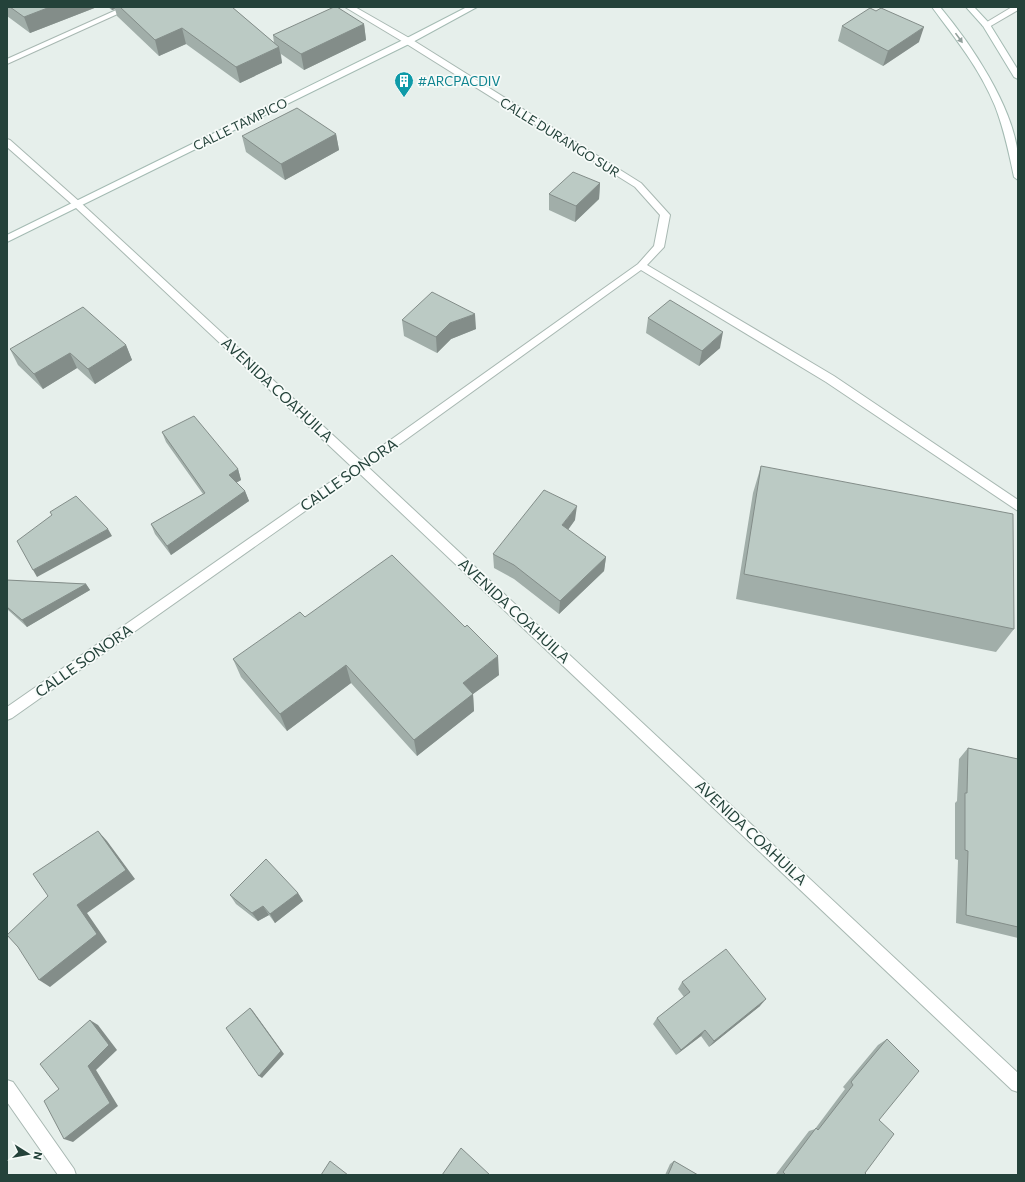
<svg xmlns="http://www.w3.org/2000/svg" width="1025" height="1182" viewBox="0 0 1025 1182" font-family="Commissioner,sans-serif">
	<style>
		.lines { fill: none; stroke-linecap: round; stroke-linejoin: round }
		.street-casing { stroke: #a8b8b2; stroke-width: 2 }
		.secondary-casing { stroke: #a4bbb3; stroke-width: 2 }
		.street { fill: #fff; fill-rule: evenodd }
		.secondary { fill: #fff; fill-rule: evenodd }
		.wall { fill: #a1aea9 }
		.shaded-wall { fill: #838d89 }
		.building { fill: #bbcac4; stroke: #838d89 }
		.oneway { fill: #92a09c }
		.labels { text-anchor: middle; stroke-width: 3.5; stroke-linejoin: round; paint-order: stroke }
		.far-culture-label { font-size: 13px; fill: #0d838f; stroke: #f7fbf9; text-anchor: start }
		.far-street-label { font-size: 13px; fill: #24423a; stroke: #f7fbf9 }
		.street-label { font-size: 15px; fill: #24423a; stroke: #f7fbf9 }
	</style>
	<rect width="100%" height="100%" fill="#e6efeb"/>
	<g class="lines">
		<g class="street-casing">
			<path id="street" d="M 123,7 L 133,7 L 7,64 L 7,59 Z
				M 345,7 L 355,7 L 411,39 L 641,183 L 670,215 L 664,247 L 647,265 L 834,376 L 1018,500 L 1018,511 L 826,382 L 641,270 L 368,467 L 1018,1073 L 1018,1092 L 1012,1090 L 359,473 L 12,718 L 7,720 L 7,707 L 352,467 L 75,207 L 7,147 L 7,139 L 10,140 L 81,203 L 361,461 L 638,264 L 654,246 L 660,215 L 635,187 L 405,43 Z
				M 1012,7 L 1018,7 L 1018,10 L 989,27 L 986,27 L 982,25 Z
				M 7,1080 L 13,1082 L 74,1169 L 76,1175 L 58,1175 L 7,1102 Z"/>
		</g>
		<g class="secondary-casing">
			<path id="secondary" d="M 467,7 L 477,7 L 411,43 L 7,242 L 7,235 L 405,39 Z
				M 932,7 L 940,7 C 971,44 1013,106 1018,155 C 1019,163 1018,172 1018,180 L 1014,177 C 1009,153 1004,129 995,106 C 980,69 955,38 932,7 Z
				M 966,7 L 974,7 L 989,23 L 1018,70 L 1018,79 L 1014,77 L 983,26 Z"/>
		</g>
		<use href="#street" class="street"/>
		<use href="#secondary" class="secondary"/>
	</g>
	<path class="wall" d="M 7,7 L 97,7 L 30,33 L 7,16 Z
		M 108,7 L 232,7 L 274,43 L 273,35 L 364,24 L 366,40 L 304,70 L 281,54 L 282,63 L 240,83 L 186,44 L 159,56 L 117,16 L 115,9 L 112,10 Z
		M 842,26 L 919,42 L 883,66 L 838,41 Z
		M 336,134 L 339,150 L 285,180 L 246,152 L 242,136 Z
		M 600,183 L 599,199 L 575,222 L 549,210 L 549,194 Z
		M 648,318 L 720,348 L 699,366 L 646,333 Z
		M 402,320 L 476,329 L 451,339 L 437,353 L 404,336 Z
		M 126,345 L 132,360 L 95,384 L 77,368 L 43,389 L 18,365 L 10,349 Z
		M 162,432 L 238,469 L 241,480 L 236,483 L 245,491 L 249,501 L 171,555 L 155,534 L 151,524 L 203,494 L 166,442 Z
		M 761,466 L 1014,629 L 996,652 L 736,599 L 753,493 Z
		M 575,520 L 568,530 L 606,557 L 604,571 L 559,614 L 514,579 L 494,568 L 493,554 Z
		M 7,580 L 86,584 L 90,590 L 27,627 L 7,609 Z
		M 305,617 L 499,675 L 473,694 L 474,711 L 417,756 L 351,683 L 287,731 L 241,677 L 233,659 Z
		M 968,748 L 1018,759 L 1018,938 L 956,923 L 958,860 L 955,859 L 955,803 L 957,801 L 959,759 Z
		M 298,893 L 303,901 L 275,923 L 269,915 L 258,921 L 236,904 L 230,895 Z
		M 682,982 L 760,1006 L 709,1047 L 701,1036 L 676,1055 L 653,1024 L 657,1018 L 684,997 L 678,989 Z
		M 887,1039 L 879,1120 L 865,1173 L 867,1175 L 777,1175 L 776,1174 L 809,1131 L 815,1129 L 845,1089 L 843,1087 L 878,1045 Z
		M 674,1161 L 698,1175 L 665,1175 L 670,1164 Z"/>
	<path class="shaded-wall" d="M 50,7 L 97,7 L 30,33 L 24,17 Z
		M 111,7 L 114,7 L 115,9 L 112,10 Z
		M 364,24 L 366,40 L 304,70 L 301,54 Z
		M 924,27 L 919,42 L 883,66 L 888,51 Z
		M 182,28 L 186,44 L 159,56 L 155,40 Z
		M 279,47 L 282,63 L 240,83 L 236,67 Z
		M 336,134 L 339,150 L 285,180 L 281,164 Z
		M 600,183 L 599,199 L 575,222 L 576,206 Z
		M 475,314 L 476,329 L 451,339 L 437,353 L 436,337 L 450,323 Z
		M 723,332 L 720,348 L 699,366 L 702,351 Z
		M 126,345 L 132,360 L 95,384 L 88,369 Z
		M 70,353 L 77,368 L 43,389 L 34,374 Z
		M 238,469 L 241,480 L 232,485 L 229,475 Z
		M 245,491 L 249,501 L 171,555 L 167,546 Z
		M 577,506 L 575,520 L 561,539 L 562,525 Z
		M 108,529 L 112,536 L 37,577 L 33,570 Z
		M 606,557 L 604,571 L 559,614 L 560,601 Z
		M 86,584 L 90,590 L 27,627 L 22,620 Z
		M 498,656 L 499,675 L 473,694 L 474,711 L 417,756 L 414,740 L 463,683 Z
		M 346,665 L 351,683 L 287,731 L 280,714 Z
		M 98,831 L 107,841 L 135,879 L 87,913 L 107,942 L 50,987 L 39,980 L 77,905 Z
		M 298,893 L 303,901 L 275,923 L 270,914 Z
		M 263,906 L 269,915 L 258,921 L 252,913 Z
		M 766,999 L 760,1006 L 709,1047 L 714,1041 Z
		M 250,1008 L 253,1011 L 284,1054 L 262,1078 L 259,1076 Z
		M 90,1020 L 98,1025 L 117,1050 L 96,1070 L 118,1106 L 73,1142 L 64,1139 Z
		M 705,1030 L 701,1036 L 676,1055 L 681,1050 Z"/>
	<path class="building" d="M 10,7 L 50,7 L 24,17 Z
		M 120,7 L 232,7 L 279,47 L 236,67 L 182,28 L 155,40 Z
		M 334,7 L 337,7 L 364,24 L 301,54 L 273,35 Z
		M 870,8 L 876,11 L 881,8 L 924,27 L 888,51 L 842,26 Z
		M 297,108 L 336,134 L 281,164 L 242,136 Z
		M 573,172 L 600,183 L 576,206 L 549,194 Z
		M 432,292 L 475,314 L 450,323 L 436,337 L 402,320 Z
		M 670,300 L 723,332 L 702,351 L 648,318 Z
		M 83,307 L 126,345 L 88,369 L 70,353 L 34,374 L 10,349 Z
		M 194,416 L 238,469 L 229,475 L 245,491 L 167,546 L 151,524 L 205,493 L 162,432 Z
		M 761,466 L 1013,514 L 1014,629 L 744,574 Z
		M 544,490 L 577,506 L 562,525 L 606,557 L 560,601 L 514,565 L 493,554 Z
		M 76,496 L 108,529 L 33,570 L 17,541 L 52,515 L 50,512 Z
		M 392,555 L 465,627 L 467,625 L 498,656 L 463,683 L 473,694 L 414,740 L 346,665 L 280,714 L 233,659 L 300,612 L 305,617 Z
		M 7,580 L 86,584 L 22,620 L 7,607 Z
		M 968,748 L 1018,759 L 1018,927 L 966,915 L 968,851 L 965,850 L 965,793 L 967,793 Z
		M 98,831 L 126,870 L 77,905 L 97,934 L 39,980 L 18,947 L 7,935 L 48,896 L 33,874 Z
		M 266,859 L 298,893 L 270,914 L 263,906 L 252,913 L 230,895 Z
		M 726,949 L 766,999 L 714,1041 L 705,1030 L 681,1050 L 657,1018 L 690,992 L 682,982 Z
		M 250,1008 L 281,1051 L 259,1076 L 226,1028 Z
		M 90,1020 L 109,1045 L 88,1066 L 110,1103 L 64,1139 L 44,1101 L 59,1089 L 40,1064 Z
		M 887,1039 L 919,1071 L 879,1120 L 894,1134 L 865,1173 L 867,1175 L 786,1175 L 783,1172 L 816,1128 L 818,1130 L 853,1085 L 851,1082 Z
		M 461,1148 L 490,1175 L 442,1175 Z
		M 330,1161 L 348,1175 L 321,1175 Z
		M 674,1161 L 698,1175 L 668,1175 Z"/>
	<defs><path id="oneway-solid" d="M-6-.8H1V-3.2L6.5 0L1 3.2V.8H-6Z"/></defs>
	<use class="oneway" href="#oneway-solid" transform="translate(959 38) rotate(54)"/>
	<defs>
		<g id="building-pin" transform="scale(1)"><path d="M0 17L-7.5 6A9.5 9.5 0 1 1 7.5 6Z" fill="#0f9aa8" stroke="#f7fbf9"/><path d="M-4-6H4V6H1V3H-1V6H-4ZM-2.5-4.3h1.7v1.8h-1.7ZM.8-4.3h1.7v1.8H.8ZM-2.5-1h1.7V.8h-1.7ZM.8-1h1.7V.8H.8Z" fill="#fff"/></g>
	</defs>
	<g fill-rule="evenodd">
		<use href="#building-pin" x="404" y="81"/>
	</g>
	<g class="labels">
		<g class="far-culture-label">
			<text x="418" y="86">#ARCPACDIV</text>
		</g>
		<g class="far-street-label">
			<text transform="translate(240 124) rotate(-26)" y="5">CALLE TAMPICO</text>
			<text transform="translate(560 137) rotate(32)" y="5">CALLE DURANGO SUR</text>
		</g>
		<g class="street-label">
			<text transform="translate(277 390) rotate(43)" y="5">AVENIDA COAHUILA</text>
			<text transform="translate(349 475) rotate(-35)" y="5">CALLE SONORA</text>
			<text transform="translate(514 611) rotate(43)" y="5">AVENIDA COAHUILA</text>
			<text transform="translate(84 661) rotate(-35)" y="5">CALLE SONORA</text>
			<text transform="translate(751 833) rotate(43)" y="5">AVENIDA COAHUILA</text>
		</g>
	</g>
	<rect width="1025" height="1182" fill="none" stroke="#24423a" stroke-width="16"/>
	<g transform="translate(28 1154) rotate(101)" stroke="#f7fbf9" stroke-width="3" paint-order="stroke">
	<path d="M0-3L7 15L0 10L-7 15Z" fill="#24423a"/>
	<text y="-6" font-size="11" font-weight="bold" text-anchor="middle" fill="#24423a">N</text>
	</g>
</svg>
